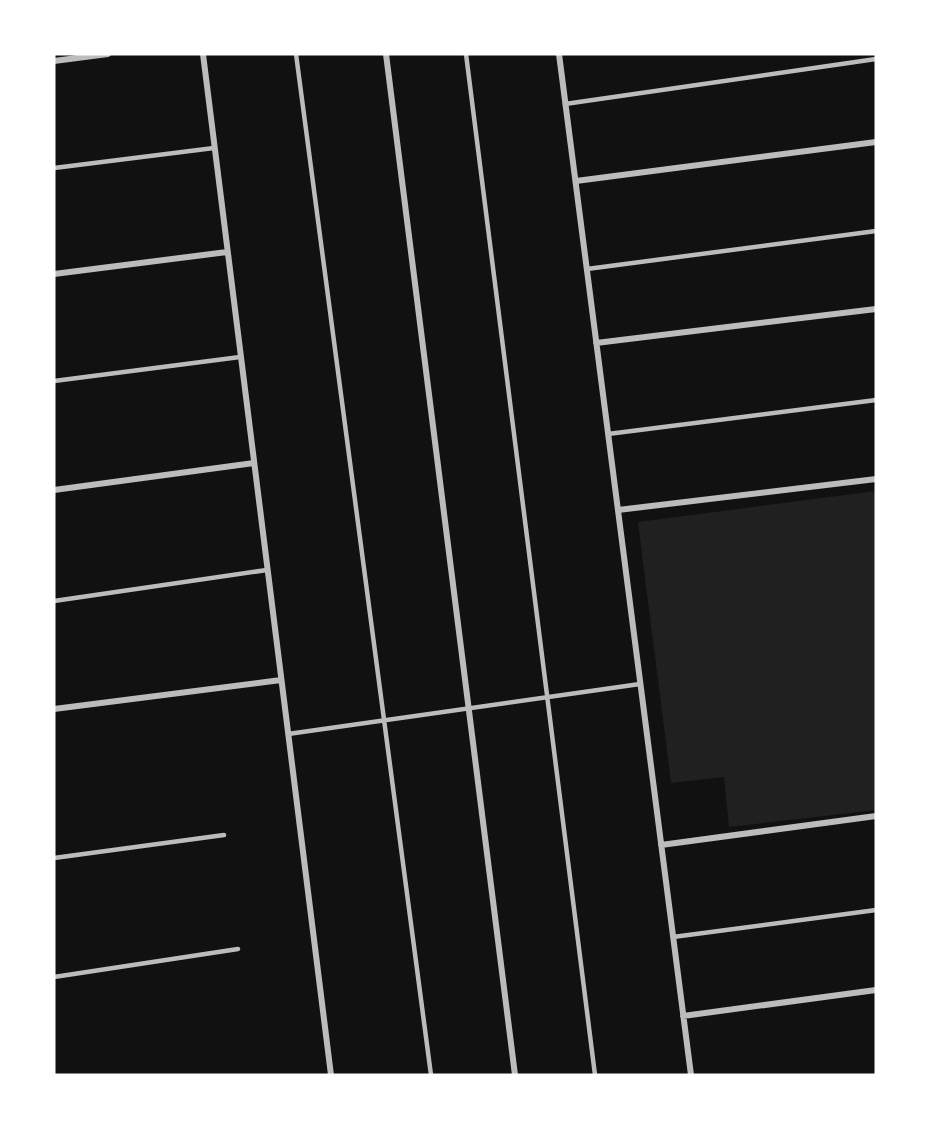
<svg xmlns="http://www.w3.org/2000/svg" width="930" height="1129" viewBox="0 0 930 1129" font-family="Merriweather,serif">
	<style>
		.green { fill: #202020 }
		.lines { fill: none; stroke-linecap: round; stroke-linejoin: round }
		.service { stroke: #bcbcbc; stroke-width: 4.5 }
		.minor { stroke: #bcbcbc; stroke-width: 6 }
	</style>
	<rect width="100%" height="100%" fill="#111"/>
	<path class="green" d="M 876,491 L 876,810 L 729,827 L 724,777 L 671,783 L 638,522 Z"/>
	<g class="lines">
		<path class="service" d="M 296,54 L 431,1075
			M 466,54 L 595,1075
			M 565,104 L 876,59
			M 54,168 L 214,148
			M 587,269 L 876,231
			M 54,381 L 240,357
			M 608,434 L 876,400
			M 54,601 L 267,570
			M 288,734 L 640,684
			M 54,858 L 224,835
			M 673,937 L 876,910
			M 54,977 L 238,949"/>
		<path class="minor" d="M 203,54 L 331,1075
			M 386,54 L 515,1075
			M 559,54 L 691,1075
			M 54,61 L 108,54
			M 576,181 L 876,142
			M 54,274 L 227,252
			M 596,343 L 876,309
			M 54,490 L 254,463
			M 618,510 L 876,479
			M 54,709 L 281,680
			M 661,845 L 876,816
			M 683,1016 L 876,990"/>
	</g>
	<rect width="930" height="1129" fill="none" stroke="#ffffff" stroke-width="111"/>
</svg>
